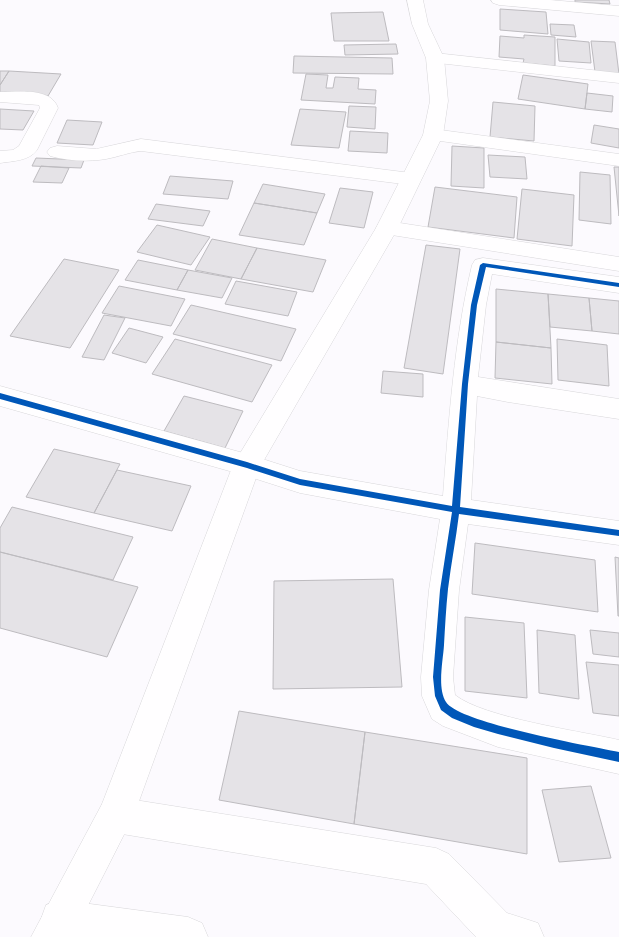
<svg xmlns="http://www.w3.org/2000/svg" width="619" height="937" viewBox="0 0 619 937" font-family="'Crimson Pro',serif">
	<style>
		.building { fill: #e5e3e7; stroke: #bdbbbf }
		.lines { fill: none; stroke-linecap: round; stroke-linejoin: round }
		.street-casing { stroke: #d8d7da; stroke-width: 1 }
		.primary-casing { stroke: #d8d7da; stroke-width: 1 }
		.street { fill: #fffeff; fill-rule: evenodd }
		.primary { fill: #fffeff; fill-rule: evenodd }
		.cycleway-casing { stroke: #fff; stroke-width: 3 }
		.cycleway { fill: #0057b8; fill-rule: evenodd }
	</style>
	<rect width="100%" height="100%" fill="#fcfafe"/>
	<path class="building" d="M 575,0 L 609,0 L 610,4 L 575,2 Z
		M 500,9 L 546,12 L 548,34 L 500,30 Z
		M 383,12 L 389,41 L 334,41 L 331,13 Z
		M 550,24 L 574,25 L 576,37 L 551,35 Z
		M 524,35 L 555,37 L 555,66 L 523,63 L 524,59 L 499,57 L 500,36 L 524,38 Z
		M 557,39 L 589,42 L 591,63 L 559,61 Z
		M 591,41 L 615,42 L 619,74 L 595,72 Z
		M 396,44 L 398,54 L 345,55 L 344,45 Z
		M 294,56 L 392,58 L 393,74 L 293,73 Z
		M 0,71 L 9,71 L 0,85 Z
		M 9,71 L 61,74 L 48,96 L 0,93 L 0,85 Z
		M 306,74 L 328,75 L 326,88 L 333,88 L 335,77 L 359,78 L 358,89 L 376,90 L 375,104 L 301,100 Z
		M 523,75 L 588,84 L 585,109 L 518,99 Z
		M 587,93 L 613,96 L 612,112 L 585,109 Z
		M 493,102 L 535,106 L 534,141 L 490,137 Z
		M 349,106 L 376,107 L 375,129 L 347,127 Z
		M 0,109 L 34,111 L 23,130 L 0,129 Z
		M 300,109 L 346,112 L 339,148 L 291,145 Z
		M 67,120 L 102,122 L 93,145 L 57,143 Z
		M 594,125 L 619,129 L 619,148 L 591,143 Z
		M 350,131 L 388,133 L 387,153 L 348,151 Z
		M 452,146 L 484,148 L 484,188 L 451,186 Z
		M 488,155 L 525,157 L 527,179 L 490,177 Z
		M 36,158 L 84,160 L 81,168 L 32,166 Z
		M 41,166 L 69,168 L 62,183 L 33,182 Z
		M 614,167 L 619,167 L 619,216 Z
		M 580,172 L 610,175 L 611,224 L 579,220 Z
		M 170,176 L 233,181 L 228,199 L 163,194 Z
		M 263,184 L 325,194 L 317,213 L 254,203 Z
		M 435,187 L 517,197 L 514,238 L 428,227 Z
		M 340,188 L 373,192 L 364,228 L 329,223 Z
		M 522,189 L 574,195 L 572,246 L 517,239 Z
		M 254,203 L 317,213 L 304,245 L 239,235 Z
		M 156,204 L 210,211 L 203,226 L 148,219 Z
		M 157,225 L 210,237 L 191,265 L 137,252 Z
		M 212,239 L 257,248 L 241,279 L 195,270 Z
		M 426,245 L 460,249 L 443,374 L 404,368 Z
		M 257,248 L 326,260 L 313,292 L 241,279 Z
		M 64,259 L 119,270 L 70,348 L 10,336 Z
		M 138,260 L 188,270 L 177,290 L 125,280 Z
		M 188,270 L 232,278 L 222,298 L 177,290 Z
		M 236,281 L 297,292 L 288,316 L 225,304 Z
		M 119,286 L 185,299 L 171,326 L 102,313 Z
		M 496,289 L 548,294 L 551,348 L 496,342 Z
		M 548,294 L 589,298 L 592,331 L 550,327 Z
		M 589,298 L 619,301 L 619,334 L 592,331 Z
		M 191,305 L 296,329 L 281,361 L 173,334 Z
		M 104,315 L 125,318 L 104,360 L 82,357 Z
		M 129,328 L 163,337 L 146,363 L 112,353 Z
		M 175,339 L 272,365 L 252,402 L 152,374 Z
		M 557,339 L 607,345 L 609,386 L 558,380 Z
		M 496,342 L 551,348 L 552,384 L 495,378 Z
		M 383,371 L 423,374 L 423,397 L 381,393 Z
		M 184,396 L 243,411 L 225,448 L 164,431 Z
		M 54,449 L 120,464 L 94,513 L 26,497 Z
		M 117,470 L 191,486 L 172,531 L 94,513 Z
		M 12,507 L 133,537 L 113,580 L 0,552 L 0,528 Z
		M 475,543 L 595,560 L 598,612 L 472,594 Z
		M 0,552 L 138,587 L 107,657 L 0,628 Z
		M 615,557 L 619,558 L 619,616 L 618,616 Z
		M 393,579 L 402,687 L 273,689 L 274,581 Z
		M 465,617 L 524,623 L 527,698 L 465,691 Z
		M 537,630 L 575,635 L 579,699 L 539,693 Z
		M 590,630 L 619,633 L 619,657 L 593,654 Z
		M 586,662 L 619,665 L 619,716 L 593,713 Z
		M 239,711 L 365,732 L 354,824 L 219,800 Z
		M 365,732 L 527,758 L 527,854 L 354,824 Z
		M 591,786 L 611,858 L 559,862 L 542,790 Z"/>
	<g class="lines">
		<g class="street-casing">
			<path id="street" d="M 491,0 L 550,0 L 619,6 L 619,16 L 499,5 L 493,3 Z
				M 435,53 L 619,73 L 619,83 L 429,62 L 426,58 L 429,54 Z
				M 0,92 C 19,92 51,87 58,108 L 37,150 C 29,161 13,161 0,163 L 0,151 L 13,150 L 19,146 L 40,108 L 39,105 L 0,102 Z
				M 433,129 L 619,154 L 619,166 L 426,139 L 423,135 L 426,131 Z
				M 141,139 L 411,173 L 418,175 L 421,179 L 418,183 L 411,185 L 141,151 C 129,152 118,157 106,159 C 88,162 68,161 50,156 L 47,152 L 50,148 L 57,146 L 96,149 Z
				M 387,221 L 619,257 L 619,271 L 379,233 L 376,228 L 379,223 Z
				M 483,258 L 619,277 L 619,293 L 492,274 L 486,305 L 478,377 L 619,399 L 619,419 L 508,402 L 477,396 L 471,500 L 619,521 L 619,545 L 468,524 L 459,590 L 453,677 L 455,695 C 484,718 580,731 619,740 L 619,774 L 498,747 L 443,726 L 432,719 L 422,696 L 421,677 L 429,590 L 440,519 L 300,493 L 247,476 L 0,406 L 0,386 L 247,454 L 300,471 L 443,496 C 449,418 454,341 472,265 L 475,260 Z
				M 116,797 L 436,848 L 449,854 L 507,913 L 538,923 L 544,937 L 476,937 L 426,884 L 116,833 L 103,828 L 98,815 L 103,802 Z
				M 60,900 L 188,917 L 202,923 L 208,937 L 56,937 L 46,933 L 41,919 L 46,905 Z"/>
		</g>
		<g class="primary-casing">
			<path id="primary" d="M 407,0 L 423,0 L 428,24 L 444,58 L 448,101 L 443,135 L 398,228 L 260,467 L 134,815 L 72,937 L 31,937 L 102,804 L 233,465 L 376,228 L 423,135 L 430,101 L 426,58 L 412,24 Z"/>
		</g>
		<use href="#street" class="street"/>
		<use href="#primary" class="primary"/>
		<g class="cycleway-casing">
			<path id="cycleway" d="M 483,263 L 619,283 L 619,287 L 486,267 L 477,305 L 468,384 L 460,507 L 619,530 L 619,536 L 459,514 C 456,539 451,564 448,589 C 446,608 445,627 444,645 C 443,661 437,688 446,702 C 459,723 589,746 619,752 L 619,762 L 554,748 L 498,734 L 474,727 L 452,718 L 441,710 L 435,696 L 433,677 L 440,590 L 452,512 L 300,485 L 247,468 L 0,399 L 0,393 L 247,462 L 300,479 L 452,506 L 462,384 L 471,305 L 480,265 Z"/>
		</g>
		<use href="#cycleway" class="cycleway"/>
	</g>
</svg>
